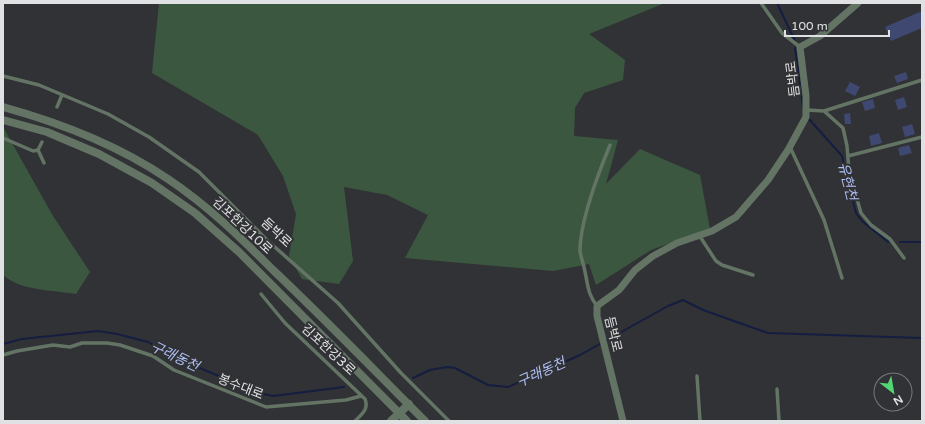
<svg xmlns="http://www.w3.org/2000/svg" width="925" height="424" viewBox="0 0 925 424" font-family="'Varela Round','Noto Sans KR',sans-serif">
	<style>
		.green { fill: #3c5740 }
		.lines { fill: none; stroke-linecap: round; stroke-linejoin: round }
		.stream { stroke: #151d40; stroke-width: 2 }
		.building { fill: #3e4870 }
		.service { stroke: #637465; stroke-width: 3.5 }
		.minor { stroke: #637465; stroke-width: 7 }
		.tertiary { stroke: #637465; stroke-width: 8 }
		.labels { text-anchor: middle; stroke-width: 4; stroke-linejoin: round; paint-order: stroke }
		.street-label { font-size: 13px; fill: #e0e1e2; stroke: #313235 }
		.water-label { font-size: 14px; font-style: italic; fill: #afbff5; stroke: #313235 }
	</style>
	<rect width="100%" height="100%" fill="#313235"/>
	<path class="green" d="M 159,3 L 665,3 L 589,34 L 625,60 L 623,80 L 584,93 L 575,108 L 574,136 L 618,140 L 606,184 L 640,149 L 700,175 L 710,229 L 651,250 L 596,285 L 589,264 L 553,271 L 405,258 L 428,215 L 387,195 L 344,187 L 353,261 L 339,284 L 302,279 L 289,256 L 296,214 L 283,176 L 258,135 L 152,73 Z
		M 3,127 L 53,216 L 90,272 L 76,294 C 53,290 21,291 3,275 Z"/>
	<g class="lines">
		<path class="stream" d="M 777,3 L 795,41
			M 795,48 L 803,106
			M 809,119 L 842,156 L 856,213 L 862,221 L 888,242
			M 900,242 L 922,242
			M 3,344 L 22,339 L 98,331 L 117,334 L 148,342 L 176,358 L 259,393 L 273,396 L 344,387
			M 413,378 L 430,370 L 447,367 L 455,368 L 488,385 L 508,387 L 580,355 L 668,306 L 683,300 L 703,310 L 768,333 L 922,338"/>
	</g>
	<path class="building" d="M 922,11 L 922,28 L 891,41 L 885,27 Z
		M 906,72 L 908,79 L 897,83 L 894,76 Z
		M 850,82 L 860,87 L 855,96 L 845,91 Z
		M 904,97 L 907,107 L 898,110 L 895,100 Z
		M 873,99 L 875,108 L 865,111 L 862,102 Z
		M 850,113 L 851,124 L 845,124 L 844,114 Z
		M 912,124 L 915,134 L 905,137 L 902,127 Z
		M 879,133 L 882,143 L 871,146 L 869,136 Z
		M 909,145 L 912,153 L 900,156 L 898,148 Z"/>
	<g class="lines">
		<path class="service" d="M 761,3 L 782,33 L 800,47
			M 3,76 L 39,85 L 108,114 L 149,137 L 199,172 L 268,241 L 338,303 L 401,373 L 449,421
			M 57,107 L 62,95
			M 807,110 L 824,111 L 843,128 L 847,146 L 849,171 L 861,213 L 871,225 L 890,239 L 904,258
			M 824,111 L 922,80
			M 3,138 L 33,151 L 38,150 L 42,142
			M 790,147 L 824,220 L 842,278
			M 38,150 L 44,163
			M 848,156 L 922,137
			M 699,235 L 716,261 L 722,265 L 753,275
			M 261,294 L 285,323 L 365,399 C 369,409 362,414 355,421
			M 597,306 C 588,295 588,285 585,272 C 584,265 581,258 580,251 C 580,220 598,174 610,145
			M 3,355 L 17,351 L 53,345 L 70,347 L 82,343 L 107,343 L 120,345 L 153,356 L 174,370 L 266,407 L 346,400 L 361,396
			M 697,376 L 700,421
			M 777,389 L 779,421"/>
		<path class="minor" d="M 623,421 L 597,316 L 597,306 L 619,290 L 635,270 L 653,256 L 677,243 L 712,231 L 736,217 L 768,180 L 788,150 L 806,117 L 806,96 L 800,47 L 820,36 L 858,3"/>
		<path class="tertiary" d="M 3,107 C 61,123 118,145 168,179 C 207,205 240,237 273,270 C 325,319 374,370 425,421
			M 3,120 L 47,132 L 99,154 L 152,183 L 195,213 L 239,252 L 407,421
			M 391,421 L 409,404"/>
	</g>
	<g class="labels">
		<g class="street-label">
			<text transform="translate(792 79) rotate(-97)" y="5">듬박로</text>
			<text transform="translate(243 225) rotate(43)" y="5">김포한강10로</text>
			<text transform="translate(277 232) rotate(43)" y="5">듬박로</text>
			<text transform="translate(614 334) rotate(76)" y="5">듬박로</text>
			<text transform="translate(329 349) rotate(43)" y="5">김포한강3로</text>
			<text transform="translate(241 386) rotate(21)" y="5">봉수대로</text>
		</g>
		<g class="water-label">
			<text transform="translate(848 181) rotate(76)" y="5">유현천</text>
			<text transform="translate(175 356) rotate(25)" y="5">구래동천</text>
			<text transform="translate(541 372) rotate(-24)" y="5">구래동천</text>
		</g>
	</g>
	<rect width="925" height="424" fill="none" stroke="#e0e1e2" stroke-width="8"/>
	<g transform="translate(893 392) rotate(149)"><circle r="19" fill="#313235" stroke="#77787a"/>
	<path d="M0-3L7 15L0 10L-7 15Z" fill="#52d673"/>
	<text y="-6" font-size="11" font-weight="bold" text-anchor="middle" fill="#e0e1e2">N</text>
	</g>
	<path d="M785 30v6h104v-6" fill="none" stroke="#e0e1e2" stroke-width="2"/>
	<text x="791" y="30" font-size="12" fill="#e0e1e2" stroke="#313235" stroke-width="3" paint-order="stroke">100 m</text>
</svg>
